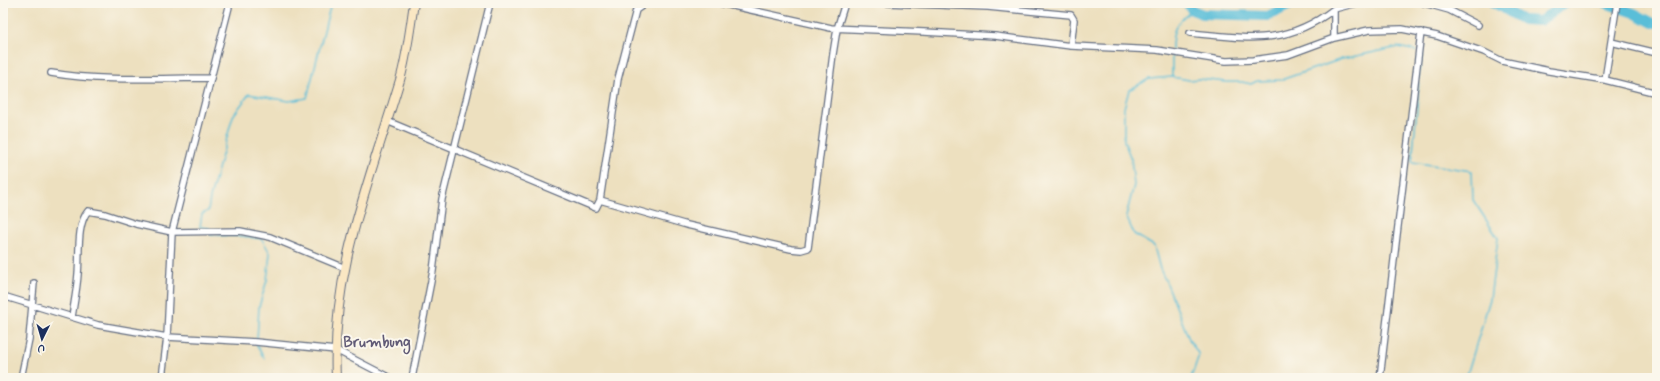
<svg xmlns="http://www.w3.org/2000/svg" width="1660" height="381" viewBox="0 0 1660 381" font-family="Mynerve,sans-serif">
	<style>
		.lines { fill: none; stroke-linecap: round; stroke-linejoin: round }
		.stream { stroke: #5abed8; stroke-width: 1.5 }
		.river { stroke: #5abed8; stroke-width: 10 }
		.street-casing { stroke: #646d80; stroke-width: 8 }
		.secondary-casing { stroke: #646d80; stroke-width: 10 }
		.street { stroke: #fff; stroke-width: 5.5 }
		.secondary { stroke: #fae7c3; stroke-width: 8 }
		.labels { text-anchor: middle; stroke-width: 4; stroke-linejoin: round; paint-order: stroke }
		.quarter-label { font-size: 15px; font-weight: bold; fill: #615b76; stroke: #fbf7ec }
	</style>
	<rect width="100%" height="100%" fill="#fbf7ec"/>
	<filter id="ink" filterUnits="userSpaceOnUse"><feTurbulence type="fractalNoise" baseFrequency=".025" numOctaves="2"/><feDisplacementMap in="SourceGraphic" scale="8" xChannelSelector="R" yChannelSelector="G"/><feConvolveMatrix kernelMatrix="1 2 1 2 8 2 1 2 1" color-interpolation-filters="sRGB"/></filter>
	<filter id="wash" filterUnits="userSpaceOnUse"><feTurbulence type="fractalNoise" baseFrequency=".012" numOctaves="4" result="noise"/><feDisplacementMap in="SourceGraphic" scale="16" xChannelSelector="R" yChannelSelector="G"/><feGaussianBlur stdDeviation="0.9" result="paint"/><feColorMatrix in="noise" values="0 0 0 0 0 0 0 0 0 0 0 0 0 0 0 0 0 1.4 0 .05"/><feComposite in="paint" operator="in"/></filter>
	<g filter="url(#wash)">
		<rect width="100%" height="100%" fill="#ede0bf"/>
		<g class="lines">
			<path class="stream" d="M 1172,50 C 1172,28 1175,25 1192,10
				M 1420,52 L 1423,53 L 1419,71 L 1418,97 L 1412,162 L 1472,171 L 1473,200 L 1498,238 L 1490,299 L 1466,378
				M 1172,54 L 1172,77 L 1149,79 L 1129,90 L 1124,108 L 1124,141 L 1131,159 L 1134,185 L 1126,216 L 1134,234 L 1154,246 L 1160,269 L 1168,286 L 1189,339 L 1199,355 L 1191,378
				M 1172,77 L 1189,80 L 1198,79 L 1227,82 L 1242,82 L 1251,84 L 1257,81 L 1281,80 L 1342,59 L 1399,47 L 1416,51
				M 257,340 L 259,307 L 267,280 L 270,253 L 262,239 L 242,236 L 211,235 L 209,228 L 200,227 L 202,214 L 208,211 L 210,198 L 233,116 L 249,94 L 289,101 L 307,98 L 331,3
				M 257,343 L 257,346 L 264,358"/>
			<path class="river" d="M 1187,3 L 1192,10 L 1203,14 L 1268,16 L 1294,3
				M 1494,3 L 1523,20 L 1540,21 L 1565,3
				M 1605,3 L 1634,13 L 1653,23 L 1657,23"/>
		</g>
	</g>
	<g filter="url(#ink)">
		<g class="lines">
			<g class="street-casing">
				<path id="street" d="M 720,3 L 831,28 L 924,32 L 995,36 L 1071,46 L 1157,50 L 1226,61 L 1253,60 L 1288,55 L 1334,38 L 1369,30 L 1402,29 L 1437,36 L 1484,52 L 1502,61 L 1549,71 L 1605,80 L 1657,93
					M 888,3 L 988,7 L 1071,15 L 1074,20 L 1071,46
					M 1424,3 L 1449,10 L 1478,25
					M 1190,33 C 1247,38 1285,47 1334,9
					M 1334,38 L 1334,9 L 1357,3
					M 1611,42 L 1657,53
					M 51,73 C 104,82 158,78 211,78
					M 1605,80 L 1617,3
					M 387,121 L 596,208 L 600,200 L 618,79 L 636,10 L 642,6 L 643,3
					M 600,200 L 687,225 L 791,249 L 801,250 L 808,248 L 833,54 L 837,29 L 845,3
					M 3,296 L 98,325 L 167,337 L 256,342 L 336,350 L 390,378
					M 72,317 C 74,303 77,289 78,274 C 80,256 76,225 88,211 L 105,214 L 136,224 L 172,232 L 240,231 L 270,237 L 345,268
					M 21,378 L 29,339 L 34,283
					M 162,378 L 167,337 L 172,232 L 230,3
					M 412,378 L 433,271 L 442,199 L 490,3
					M 1380,378 L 1421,32"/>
			</g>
			<g class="secondary-casing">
				<path id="secondary" d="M 336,378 C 331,271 370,180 400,80 C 407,56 410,29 414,3"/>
			</g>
			<use href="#street" class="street"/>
			<use href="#secondary" class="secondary"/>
		</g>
	</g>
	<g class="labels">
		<g class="quarter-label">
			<text x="377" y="347">Brumbung</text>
		</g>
	</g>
	<rect width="1660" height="381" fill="none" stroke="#fbf7ec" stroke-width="16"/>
	<g transform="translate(42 339) rotate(185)" stroke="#fbf7ec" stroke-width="3" paint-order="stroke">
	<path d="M0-3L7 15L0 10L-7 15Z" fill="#1b2f5e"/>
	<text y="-6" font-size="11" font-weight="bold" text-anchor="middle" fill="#1b2f5e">U</text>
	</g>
</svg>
